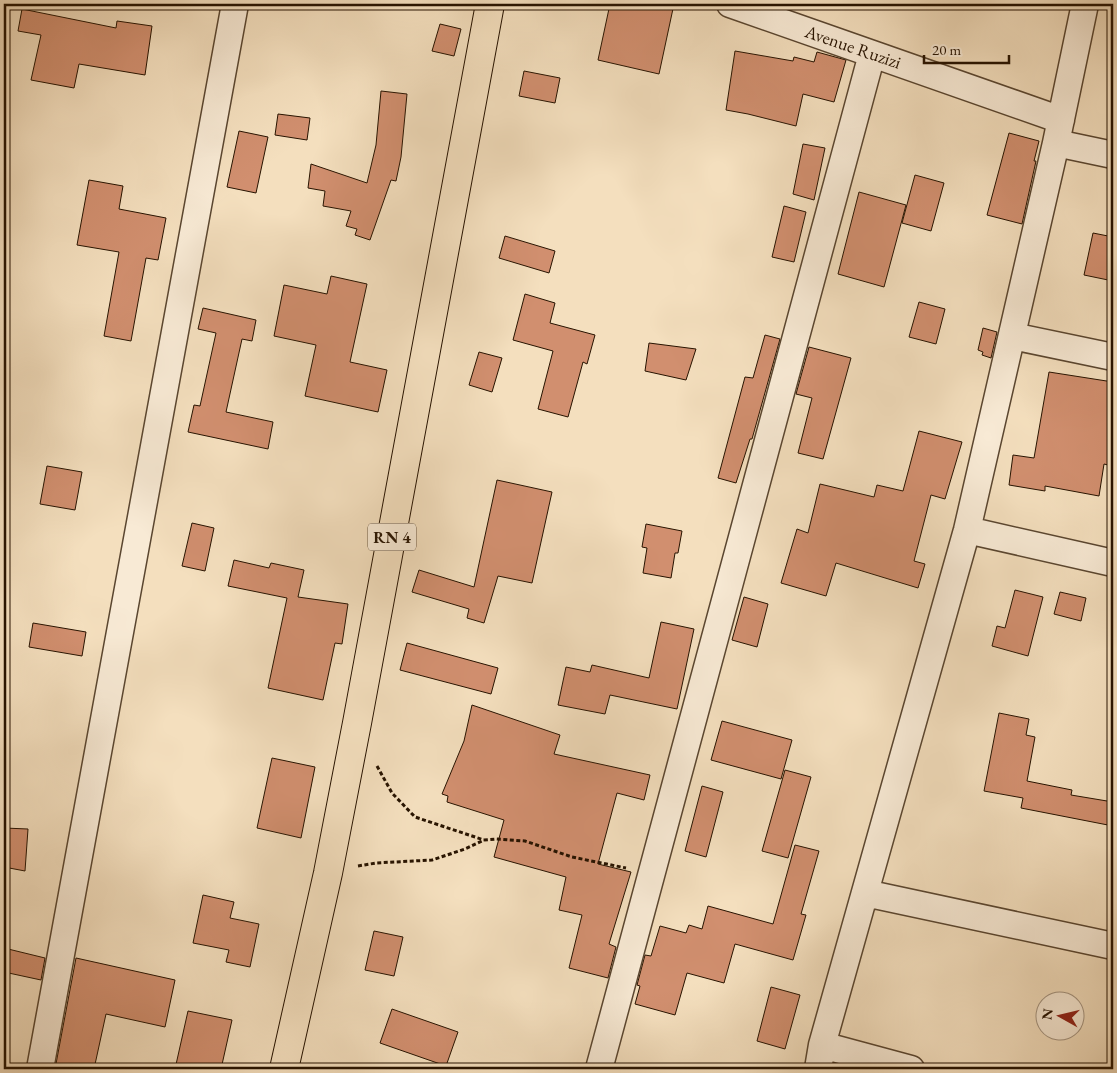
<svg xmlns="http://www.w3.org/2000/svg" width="1117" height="1073" viewBox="0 0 1117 1073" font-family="'EB Garamond',serif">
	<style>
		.building { fill: #d18f6f; stroke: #271300 }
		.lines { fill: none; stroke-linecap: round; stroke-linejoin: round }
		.street-casing { stroke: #5a4630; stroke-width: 29 }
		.primary-casing { stroke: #271300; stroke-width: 30 }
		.path { stroke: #271300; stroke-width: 3; stroke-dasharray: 4 2.5; stroke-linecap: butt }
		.street { stroke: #f8ead5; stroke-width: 26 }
		.primary { stroke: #f4dfbe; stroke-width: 28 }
		.labels { text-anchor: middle; stroke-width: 4; stroke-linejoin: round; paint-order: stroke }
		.shield { fill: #f8ead5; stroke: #665440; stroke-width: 1 }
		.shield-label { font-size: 16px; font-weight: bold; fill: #271300 }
		.street-label { font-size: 18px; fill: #271300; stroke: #f8ead5 }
	</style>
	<rect width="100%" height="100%" fill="#f4dfbe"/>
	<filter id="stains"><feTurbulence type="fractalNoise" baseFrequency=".004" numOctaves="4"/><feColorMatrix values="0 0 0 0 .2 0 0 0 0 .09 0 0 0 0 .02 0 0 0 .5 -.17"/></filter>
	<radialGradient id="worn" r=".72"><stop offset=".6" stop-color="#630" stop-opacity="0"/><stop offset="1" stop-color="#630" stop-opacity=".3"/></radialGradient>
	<path class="building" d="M 610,4 L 674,4 L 659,74 L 598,60 Z
		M 22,9 L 116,28 L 117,21 L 152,26 L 145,75 L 79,64 L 74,88 L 31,80 L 41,35 L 18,31 Z
		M 440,24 L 461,29 L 454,56 L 432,51 Z
		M 735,51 L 793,61 L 794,57 L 814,62 L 817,52 L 846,60 L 834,102 L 803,94 L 796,126 L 748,114 L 726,110 Z
		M 524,71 L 560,78 L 555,103 L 519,96 Z
		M 381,91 L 407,94 L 401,157 L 396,181 L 391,180 L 370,240 L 355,235 L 357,229 L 346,226 L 351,211 L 323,206 L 325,191 L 308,188 L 311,164 L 367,183 L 376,145 Z
		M 278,114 L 310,118 L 307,140 L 275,135 Z
		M 239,131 L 268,137 L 256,193 L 227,187 Z
		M 1009,133 L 1039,141 L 1034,161 L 1036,161 L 1022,224 L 987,215 Z
		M 803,144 L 825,148 L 814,200 L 793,194 Z
		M 915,175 L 944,183 L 931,231 L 902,223 Z
		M 89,180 L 123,186 L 119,209 L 166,218 L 158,260 L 146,258 L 131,341 L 104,336 L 119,252 L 77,245 Z
		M 859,192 L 906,205 L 884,287 L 838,274 Z
		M 784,206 L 806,212 L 794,262 L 772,257 Z
		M 1093,233 L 1113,237 L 1113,281 L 1084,275 Z
		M 505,236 L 555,251 L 549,273 L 499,258 Z
		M 331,276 L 367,284 L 350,362 L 387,370 L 378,412 L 305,396 L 316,345 L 274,336 L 284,285 L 327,294 Z
		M 525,294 L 555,303 L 550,323 L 595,335 L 587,364 L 583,362 L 568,417 L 538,409 L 553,351 L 513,340 Z
		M 919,302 L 945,309 L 936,344 L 909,337 Z
		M 203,308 L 256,320 L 252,341 L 242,339 L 226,412 L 273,422 L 268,449 L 188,432 L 194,405 L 200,406 L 216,333 L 198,329 Z
		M 983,328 L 997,332 L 991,358 L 982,355 L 983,352 L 978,350 Z
		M 765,335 L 780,339 L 752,439 L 750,439 L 736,483 L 718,478 L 745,377 L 753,378 Z
		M 649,343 L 696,349 L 686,380 L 645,371 Z
		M 809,347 L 851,358 L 823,459 L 798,453 L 812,398 L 796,394 Z
		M 479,352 L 502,358 L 492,392 L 469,385 Z
		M 1049,372 L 1113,382 L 1113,431 L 1108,465 L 1104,464 L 1099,496 L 1045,486 L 1045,491 L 1009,485 L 1013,455 L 1034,458 Z
		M 919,431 L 962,442 L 945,499 L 931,495 L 914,561 L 925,564 L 918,588 L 836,563 L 826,596 L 781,583 L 797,529 L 808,533 L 820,484 L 874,497 L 877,485 L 903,491 Z
		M 47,466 L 82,472 L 75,510 L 40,504 Z
		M 497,480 L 552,492 L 532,583 L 498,576 L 484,623 L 467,618 L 469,609 L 412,592 L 419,570 L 474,587 Z
		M 192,523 L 214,528 L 205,571 L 182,566 Z
		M 646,524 L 682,531 L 678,553 L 675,553 L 671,578 L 643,573 L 647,548 L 642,547 Z
		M 234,560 L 269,568 L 271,563 L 304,570 L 298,597 L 348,604 L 342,644 L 335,643 L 323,700 L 268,688 L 287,598 L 228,586 Z
		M 1015,590 L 1043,597 L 1028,656 L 992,646 L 997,626 L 1005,628 Z
		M 1060,592 L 1086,598 L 1081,621 L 1054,614 Z
		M 744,597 L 768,604 L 757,647 L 732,640 Z
		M 661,622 L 694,629 L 677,709 L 610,695 L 605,714 L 558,705 L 566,667 L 590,672 L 592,665 L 649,678 Z
		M 33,623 L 86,632 L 82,656 L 29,647 Z
		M 407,643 L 498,668 L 491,694 L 400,670 Z
		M 472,705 L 560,735 L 554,754 L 650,775 L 644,800 L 617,793 L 598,864 L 631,872 L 609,944 L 616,947 L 608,978 L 569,968 L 582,915 L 559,910 L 566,877 L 494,857 L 504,820 L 447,802 L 448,796 L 442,794 L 464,741 Z
		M 999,713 L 1029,719 L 1026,735 L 1035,737 L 1027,781 L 1072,790 L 1071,795 L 1113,802 L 1113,826 L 1021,808 L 1023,798 L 984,791 Z
		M 722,721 L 792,740 L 781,779 L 711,760 Z
		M 272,758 L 315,767 L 301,838 L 257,828 Z
		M 785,770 L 811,777 L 788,858 L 762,851 Z
		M 702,786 L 723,792 L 706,857 L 685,851 Z
		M 4,828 L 28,829 L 25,871 L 4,867 Z
		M 795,845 L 819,851 L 801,914 L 806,915 L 793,960 L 735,944 L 724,983 L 687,973 L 675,1015 L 635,1004 L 640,986 L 637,985 L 645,955 L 651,956 L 660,926 L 686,933 L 689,925 L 702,929 L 708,906 L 773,924 Z
		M 203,895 L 234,902 L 230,918 L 259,924 L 250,967 L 226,962 L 229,950 L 193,943 Z
		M 374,931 L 403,937 L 394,976 L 365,970 Z
		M 4,948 L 45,958 L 41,980 L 4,972 Z
		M 76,958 L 175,980 L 165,1027 L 106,1014 L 94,1069 L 55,1069 Z
		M 771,987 L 800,995 L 785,1049 L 757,1041 Z
		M 392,1009 L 458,1032 L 446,1066 L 380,1043 Z
		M 188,1011 L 232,1020 L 221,1069 L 175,1069 Z"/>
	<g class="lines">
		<g class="street-casing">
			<path id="street" d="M 730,4 L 1061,120
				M 1056,143 L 1113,155
				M 1012,336 L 1113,357
				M 967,530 L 1113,563
				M 865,893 L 1113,946
				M 822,1045 L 911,1069
				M 40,1069 L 235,4
				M 599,1069 L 872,54
				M 818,1069 L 822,1045 L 967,530 L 1056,143 L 1085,4"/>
		</g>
		<g class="primary-casing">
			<path id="primary" d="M 284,1069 L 328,873 L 357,723 L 490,4"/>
		</g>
		<path class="path" d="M 377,766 L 392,793 L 415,817 L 484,840
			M 358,866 L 376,863 L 432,860 L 465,849 L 484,840 L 496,839 L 525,841 L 572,857 L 626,868"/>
		<use href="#street" class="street"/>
		<use href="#primary" class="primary"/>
	</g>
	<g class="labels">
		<rect class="shield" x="368" y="523.5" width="48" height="27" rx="4"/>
		<g class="shield-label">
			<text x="392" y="543">RN 4</text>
		</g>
		<g class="street-label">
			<text transform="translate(853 47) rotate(19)" y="6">Avenue Ruzizi</text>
		</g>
	</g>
	<rect width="1117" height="1073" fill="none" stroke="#f4dfbe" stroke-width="20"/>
	<rect x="5" y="5" width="1107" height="1063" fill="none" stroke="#271300" stroke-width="2.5"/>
	<rect x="10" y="10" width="1097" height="1053" fill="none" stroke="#271300"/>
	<g transform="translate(1060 1016) rotate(278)"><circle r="24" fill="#f8ead5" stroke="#a49480"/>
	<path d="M0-4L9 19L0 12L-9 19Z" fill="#8f2418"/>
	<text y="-8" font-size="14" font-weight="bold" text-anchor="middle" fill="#271300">N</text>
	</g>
	<path d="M924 55v8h85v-8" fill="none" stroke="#271300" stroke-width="2.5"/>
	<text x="932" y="55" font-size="15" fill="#271300" stroke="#f8ead5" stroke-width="4" paint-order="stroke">20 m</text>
	<rect width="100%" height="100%" filter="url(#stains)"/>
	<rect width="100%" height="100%" fill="url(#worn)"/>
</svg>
